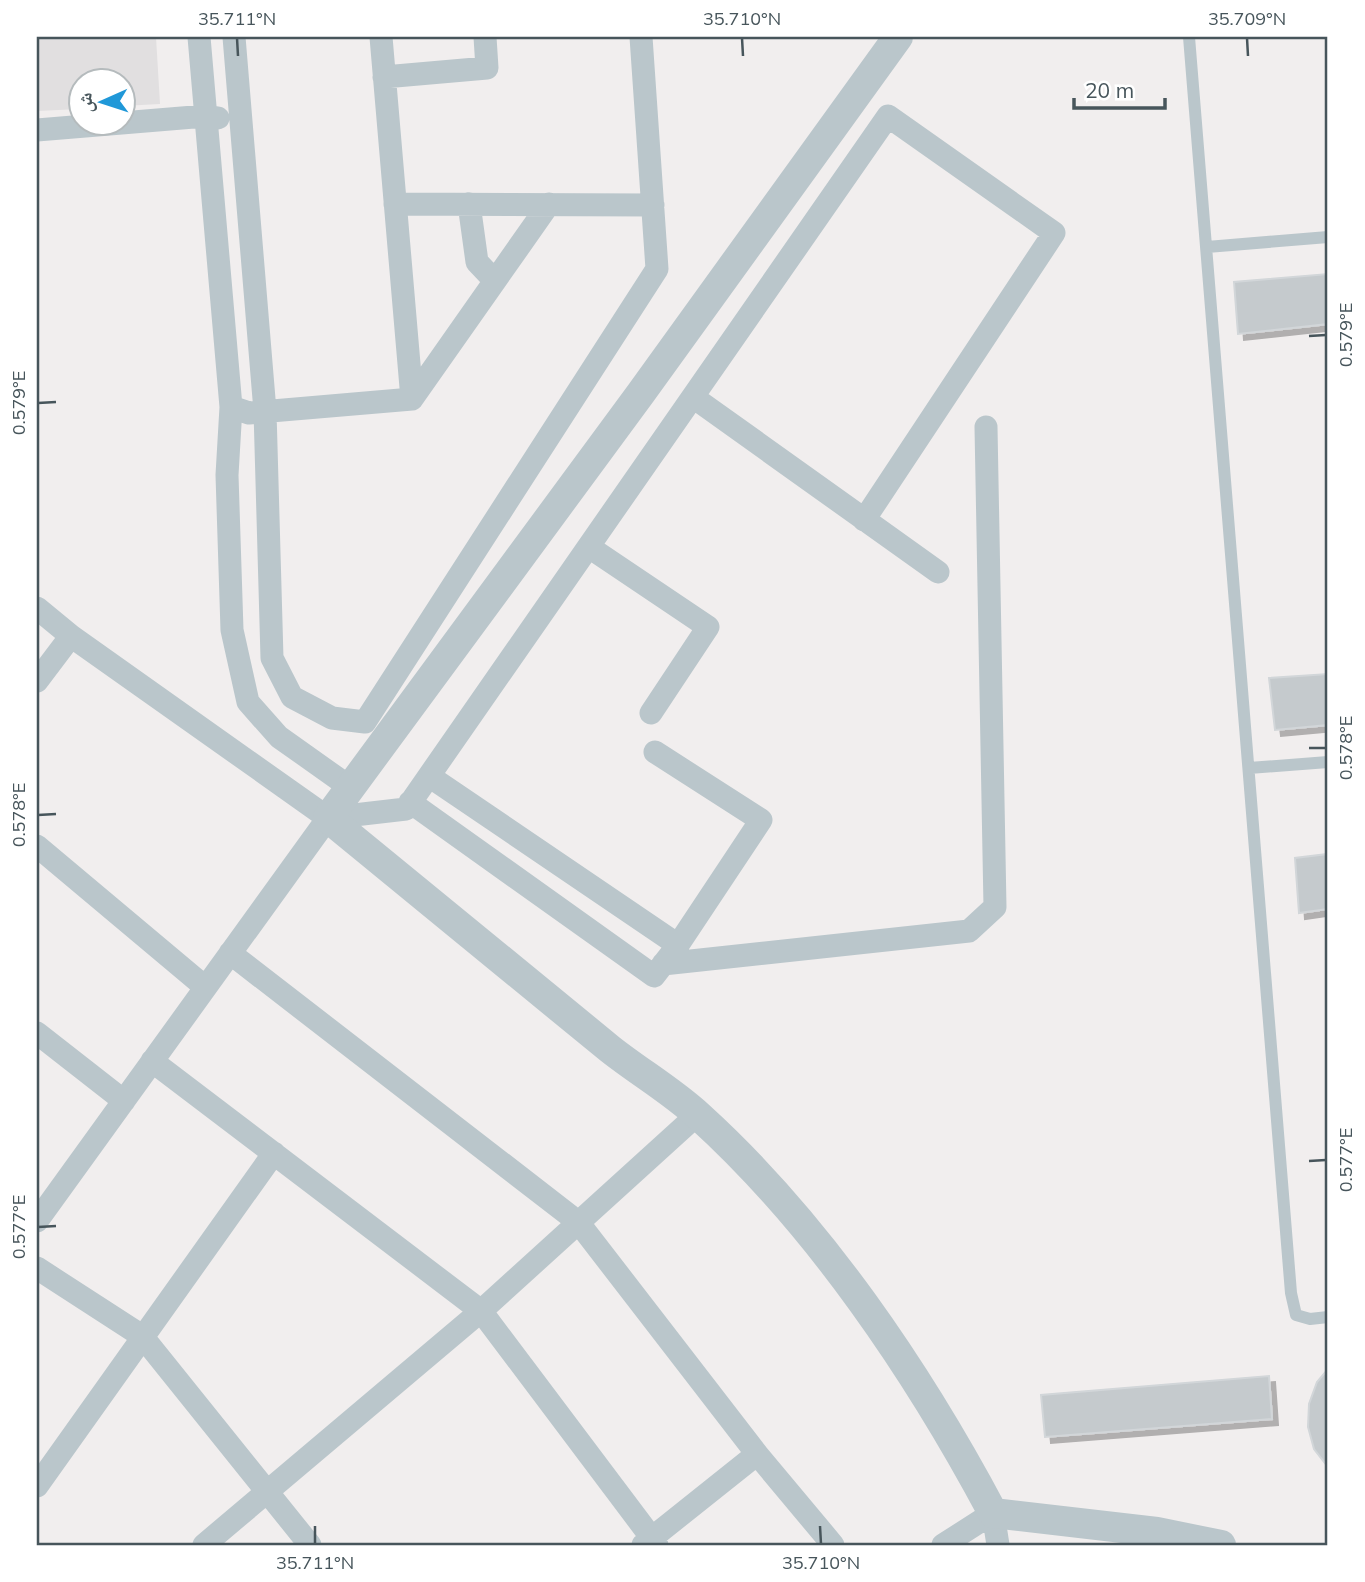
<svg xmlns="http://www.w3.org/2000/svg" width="1365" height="1582" viewBox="0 0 1365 1582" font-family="Mulish,'Noto Naskh Arabic',sans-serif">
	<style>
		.education { fill: #e1dfe0 }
		.building { fill: #c5cacd; stroke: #d2d6d9; stroke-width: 2; filter: url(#shadow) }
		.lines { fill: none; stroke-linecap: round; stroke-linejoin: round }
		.service { stroke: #bac6cb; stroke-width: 12 }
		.minor { stroke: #bac6cb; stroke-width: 23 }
		.tertiary { stroke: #bac6cb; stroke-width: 30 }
		.ticks { fill: none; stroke: #47555b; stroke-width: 2.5 }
		.neatline { fill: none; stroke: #47555b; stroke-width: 2.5 }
		.ticks-label { font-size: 18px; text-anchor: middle; fill: #47555b }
	</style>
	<defs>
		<filter id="shadow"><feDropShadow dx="6" dy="6" stdDeviation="0" flood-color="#0004"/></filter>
	</defs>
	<rect width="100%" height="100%" fill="#f1eeee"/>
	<path class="education" d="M 37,37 L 156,37 L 160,104 L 123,106 L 122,80 L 80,80 L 80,109 L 37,111 Z"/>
	<path class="building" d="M 1328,274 L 1328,324 L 1238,334 L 1234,282 Z
		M 1328,674 L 1328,725 L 1275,730 L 1269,678 Z
		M 1328,854 L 1328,909 L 1299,913 L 1295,858 Z
		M 1328,1369 L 1328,1467 L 1314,1449 L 1308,1427 L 1309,1404 L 1317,1382 Z
		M 1269,1376 L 1272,1419 L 1045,1437 L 1041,1395 Z"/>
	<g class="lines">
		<path class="service" d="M 1189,37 L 1291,1293 L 1296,1315 L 1310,1319 L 1328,1317
			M 1207,247 L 1328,237
			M 1249,768 L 1328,762"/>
		<path class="minor" d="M 199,37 L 231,407 L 227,475 L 232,630 L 248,702 L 279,737 L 351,788
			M 234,37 L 265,411 L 272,658 L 292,697 L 332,718 L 365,722 L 657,269 L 641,37
			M 384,77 L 487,68 L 485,37
			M 37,130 L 206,116 L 218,118
			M 395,204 L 653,205
			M 469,204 L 477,262 L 495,281
			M 693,397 L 938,572
			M 412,399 L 549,204
			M 231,407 L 249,413 L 412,399 L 381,37
			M 589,547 L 708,627 L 651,713
			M 37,608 L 71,636 L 328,818 L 406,809 L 888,116 L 1054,233 L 864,520
			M 37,681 L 71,636
			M 429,776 L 678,945
			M 410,802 L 654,976 L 678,945 L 761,820 L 655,752
			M 37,846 L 205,987
			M 230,953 L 578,1222 L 757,1454 L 833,1545
			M 663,964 L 969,931 L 995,907 L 986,427
			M 37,1033 L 124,1101
			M 152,1061 L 481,1311 L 657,1545
			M 37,1221 L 328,818
			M 37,1268 L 142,1336 L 310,1545
			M 37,1486 L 274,1153
			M 204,1545 L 481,1311 L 698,1114
			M 643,1545 L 757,1454
			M 943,1545 L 993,1513 L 998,1545"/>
		<path class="tertiary" d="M 898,37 L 641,393 L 328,818 C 422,895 516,972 610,1049 C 639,1072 672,1091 699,1116 C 818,1224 918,1372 993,1513 L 1157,1532 L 1221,1545"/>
	</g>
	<path class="ticks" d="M 237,38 L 238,56M 742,38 L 743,56M 1247,38 L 1248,56M 1309,336 L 1326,335M 38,403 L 56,402M 1309,748 L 1326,748M 38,815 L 56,814M 1309,1161 L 1326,1160M 38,1227 L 56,1226M 315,1526 L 315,1544M 820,1526 L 821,1544"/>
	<rect width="1365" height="1582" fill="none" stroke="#ffffff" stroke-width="77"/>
	<g transform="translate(102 102) rotate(267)"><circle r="33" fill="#ffffff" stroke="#b5bbbd" stroke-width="2"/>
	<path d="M0-5L12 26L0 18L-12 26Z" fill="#2098d8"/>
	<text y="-10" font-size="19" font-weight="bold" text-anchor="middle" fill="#47555b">ش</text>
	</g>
	<path d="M1074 98v10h91v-10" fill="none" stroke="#47555b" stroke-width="3.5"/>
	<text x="1085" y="98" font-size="21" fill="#47555b" stroke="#ffffff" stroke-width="5" paint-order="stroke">20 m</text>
	<rect x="38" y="38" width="1288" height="1506" class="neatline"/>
	<g class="ticks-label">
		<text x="237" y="25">35.711°N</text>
		<text x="742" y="25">35.710°N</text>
		<text x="1247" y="25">35.709°N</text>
		<text transform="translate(1346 335) rotate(-90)" y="6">0.579°E</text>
		<text transform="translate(19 403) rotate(-90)" y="6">0.579°E</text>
		<text transform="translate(1346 748) rotate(-90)" y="6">0.578°E</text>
		<text transform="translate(19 815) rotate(-90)" y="6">0.578°E</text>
		<text transform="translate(1346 1160) rotate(-90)" y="6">0.577°E</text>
		<text transform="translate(19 1227) rotate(-90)" y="6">0.577°E</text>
		<text x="315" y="1569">35.711°N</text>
		<text x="821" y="1569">35.710°N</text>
	</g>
</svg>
